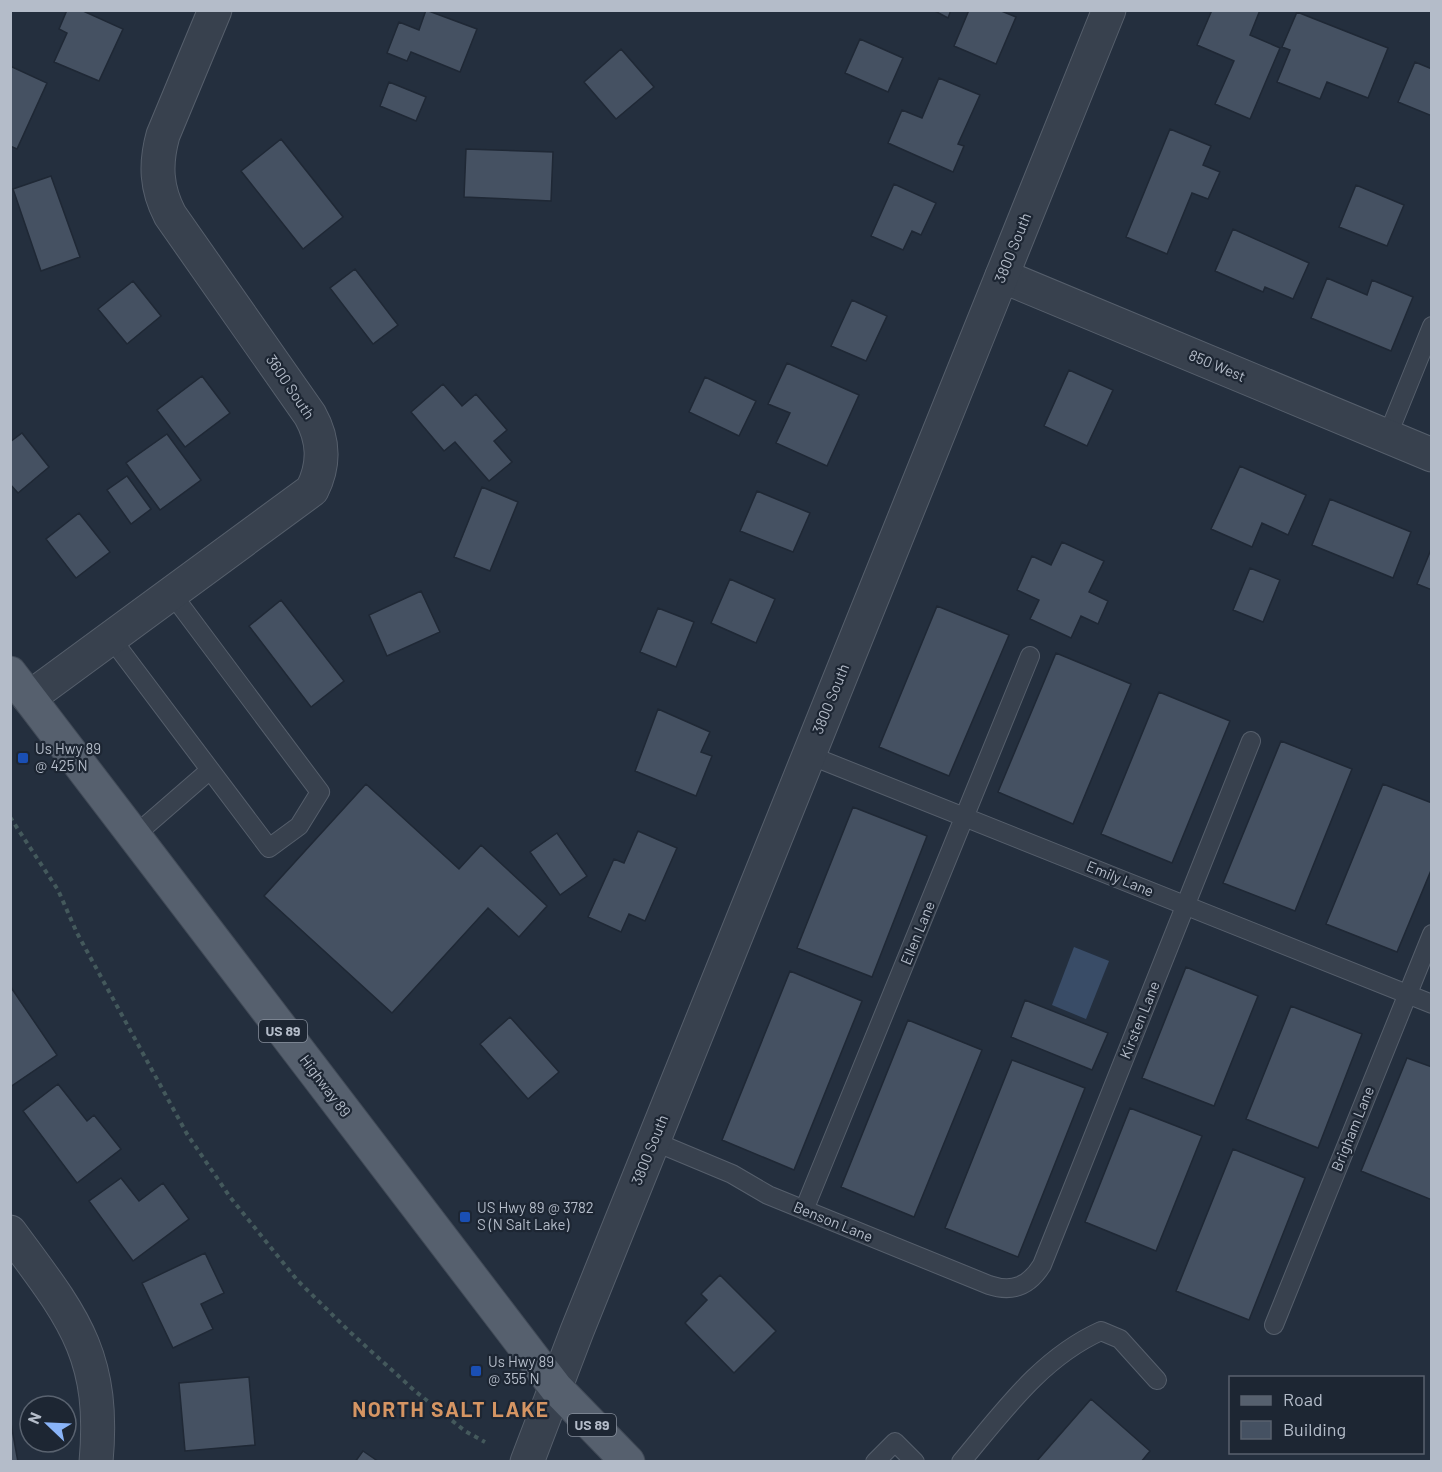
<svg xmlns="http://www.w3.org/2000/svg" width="1442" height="1472" viewBox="0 0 1442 1472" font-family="Barlow,sans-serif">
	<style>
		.water { fill: #394c67 }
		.building { fill: #455162; stroke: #1f2835; stroke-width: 1.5 }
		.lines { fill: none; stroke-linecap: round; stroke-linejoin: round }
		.service-casing { stroke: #565f6c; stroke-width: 20 }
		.minor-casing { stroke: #565f6c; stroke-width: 35 }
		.tertiary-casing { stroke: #565f6c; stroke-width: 35 }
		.primary-casing { stroke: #414a57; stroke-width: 35 }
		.path { stroke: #44595c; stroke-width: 4; stroke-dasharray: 4.5 4.5; stroke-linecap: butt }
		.service { stroke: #38414e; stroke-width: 18 }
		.minor { stroke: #38414e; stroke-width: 33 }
		.tertiary { stroke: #38414e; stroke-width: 33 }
		.primary { stroke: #56606e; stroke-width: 33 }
		.transit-dot { fill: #1a4fb4; stroke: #1d2633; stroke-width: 2 }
		.labels { text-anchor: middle; stroke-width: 4.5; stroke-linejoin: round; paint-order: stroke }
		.shield { fill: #1d2633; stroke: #878f9c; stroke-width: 1.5 }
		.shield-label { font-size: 14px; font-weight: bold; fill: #b4bcc9 }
		.street-label { font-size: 15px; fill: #b4bcc9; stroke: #1d2633 }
		.poi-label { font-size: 15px; fill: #b4bcc9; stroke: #1d2633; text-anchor: start }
		.district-label { font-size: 21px; font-weight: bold; letter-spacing: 1.5px; fill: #d59563; stroke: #1d2633 }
	</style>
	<rect width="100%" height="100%" fill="#242f3e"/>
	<path class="water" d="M 1074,947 L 1109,961 L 1086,1019 L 1052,1005 Z"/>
	<path class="building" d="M 67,10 L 81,10 L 123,29 L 99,81 L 54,62 L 67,33 L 59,29 Z
		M 426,10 L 477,29 L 460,72 L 411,52 L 407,61 L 387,53 L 399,22 L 419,30 Z
		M 933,10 L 951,10 L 948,18 Z
		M 969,10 L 999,10 L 1016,17 L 996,64 L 954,46 Z
		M 1212,10 L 1260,10 L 1250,35 L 1280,48 L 1250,119 L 1215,104 L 1234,61 L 1197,45 Z
		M 1297,12 L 1388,48 L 1368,98 L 1327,82 L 1320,99 L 1277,82 L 1290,50 L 1282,47 Z
		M 860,39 L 903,58 L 888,92 L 845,73 Z
		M 621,49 L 654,87 L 616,119 L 584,82 Z
		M 1415,62 L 1432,69 L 1432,116 L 1398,102 Z
		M 10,66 L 47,83 L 17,149 L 10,146 Z
		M 939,78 L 980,95 L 958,144 L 964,146 L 953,172 L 888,143 L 902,110 L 922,118 Z
		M 389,82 L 426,97 L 416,121 L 380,106 Z
		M 1170,129 L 1211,146 L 1203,165 L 1220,172 L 1208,199 L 1192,193 L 1167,254 L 1126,237 Z
		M 281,139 L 343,217 L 303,249 L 241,171 Z
		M 466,149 L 553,152 L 551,201 L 464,197 Z
		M 51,176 L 80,257 L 41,271 L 13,189 Z
		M 894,184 L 936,203 L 921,235 L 912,231 L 903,250 L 871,236 Z
		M 1356,185 L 1404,205 L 1387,246 L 1339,227 Z
		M 1233,229 L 1309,263 L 1293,299 L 1265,287 L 1263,292 L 1215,271 Z
		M 355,269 L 398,325 L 373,344 L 330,288 Z
		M 1327,278 L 1367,295 L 1372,280 L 1413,297 L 1391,351 L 1311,318 Z
		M 133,281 L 161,316 L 127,344 L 98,309 Z
		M 852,300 L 887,316 L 866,361 L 831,346 Z
		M 787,363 L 859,395 L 827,466 L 776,443 L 790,413 L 768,404 Z
		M 1069,370 L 1113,390 L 1087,446 L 1044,426 Z
		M 202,376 L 230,413 L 185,447 L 157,410 Z
		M 705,377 L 756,401 L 739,436 L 689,412 Z
		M 443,384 L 462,406 L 476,394 L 507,430 L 494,441 L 512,462 L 489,481 L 455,442 L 444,451 L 411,412 Z
		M 22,433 L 49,467 L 18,493 L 10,484 L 10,442 Z
		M 167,434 L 201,480 L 160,510 L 126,463 Z
		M 1240,466 L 1306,495 L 1288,535 L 1262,523 L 1252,547 L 1211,529 Z
		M 127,476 L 151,509 L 131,524 L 107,490 Z
		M 482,487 L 518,502 L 490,571 L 454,557 Z
		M 757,491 L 810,513 L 793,552 L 740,531 Z
		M 1330,499 L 1411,532 L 1393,578 L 1312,545 Z
		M 79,513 L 110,552 L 76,578 L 46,539 Z
		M 1062,542 L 1104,561 L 1089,592 L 1108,601 L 1098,624 L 1081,616 L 1071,638 L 1030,619 L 1039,600 L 1017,590 L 1032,556 L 1051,565 Z
		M 1432,547 L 1432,590 L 1417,584 Z
		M 1250,568 L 1280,580 L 1263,622 L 1233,610 Z
		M 730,579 L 775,599 L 756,643 L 711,623 Z
		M 421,591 L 440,632 L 387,656 L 369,615 Z
		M 281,600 L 344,681 L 311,707 L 249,626 Z
		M 937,606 L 1009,635 L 949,776 L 879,747 Z
		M 658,608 L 694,622 L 676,667 L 640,652 Z
		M 1056,653 L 1131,684 L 1073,824 L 998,792 Z
		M 1159,692 L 1230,721 L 1172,863 L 1101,834 Z
		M 658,709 L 710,732 L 701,752 L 712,756 L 696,796 L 635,771 Z
		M 1281,741 L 1352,769 L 1295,911 L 1223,883 Z
		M 366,784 L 459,869 L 481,845 L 547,906 L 519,937 L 488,908 L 392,1013 L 264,896 Z
		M 1383,784 L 1432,803 L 1432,868 L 1397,952 L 1326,924 Z
		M 853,807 L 927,836 L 872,977 L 797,948 Z
		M 638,831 L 677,848 L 645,921 L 629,914 L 621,932 L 588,917 L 614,859 L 624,863 Z
		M 557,833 L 587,876 L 560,895 L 530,852 Z
		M 1186,967 L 1258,996 L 1214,1106 L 1142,1078 Z
		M 790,971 L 862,1001 L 794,1170 L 722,1140 Z
		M 10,986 L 57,1055 L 10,1087 Z
		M 1025,1000 L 1108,1033 L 1092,1070 L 1011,1037 Z
		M 1291,1006 L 1362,1034 L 1318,1148 L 1246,1119 Z
		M 510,1017 L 559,1072 L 528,1099 L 480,1044 Z
		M 908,1020 L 982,1050 L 914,1217 L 841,1187 Z
		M 1407,1058 L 1432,1067 L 1432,1200 L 1361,1171 Z
		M 1012,1060 L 1085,1088 L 1018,1257 L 945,1228 Z
		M 58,1084 L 87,1121 L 94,1115 L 121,1149 L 77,1183 L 23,1111 Z
		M 1130,1108 L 1202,1136 L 1156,1251 L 1085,1222 Z
		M 1233,1149 L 1305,1178 L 1249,1320 L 1176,1291 Z
		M 121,1178 L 139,1201 L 163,1183 L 189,1219 L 133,1261 L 89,1201 Z
		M 205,1253 L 224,1293 L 201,1304 L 213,1329 L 173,1348 L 142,1283 Z
		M 720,1275 L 776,1331 L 734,1373 L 685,1323 L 707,1300 L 701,1294 Z
		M 249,1377 L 255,1445 L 185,1451 L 179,1383 Z
		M 1091,1399 L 1150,1451 L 1141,1462 L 1036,1462 Z
		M 10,1418 L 18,1462 L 10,1462 Z
		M 363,1451 L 379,1462 L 355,1462 Z"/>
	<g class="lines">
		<g class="service-casing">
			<path id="service" d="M 1387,437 L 1432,326
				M 111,638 L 269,848 L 299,826 L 320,792 L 172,594
				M 809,755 L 1432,1004
				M 134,836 L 210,770
				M 653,1141 L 732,1174 L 768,1195 L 989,1285 C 1013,1293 1029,1286 1042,1265 L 1251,741
				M 804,1210 L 1030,656
				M 1274,1325 L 1432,934
				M 875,1462 L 895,1442 L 915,1462
				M 961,1462 C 1003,1412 1041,1358 1101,1331 L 1120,1339 L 1157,1380"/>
		</g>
		<g class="minor-casing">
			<path id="minor" d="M 1002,276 L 1432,455
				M 29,698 L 312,490 C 325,464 324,440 310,415 L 170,215 C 156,188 155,164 163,135 L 215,10
				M 10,1232 C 71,1315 106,1353 96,1462"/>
		</g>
		<g class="tertiary-casing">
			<path id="tertiary" d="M 527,1462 L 577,1331 L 1109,10"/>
		</g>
		<g class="primary-casing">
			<path id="primary" d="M 10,673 L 556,1388 L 628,1462"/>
		</g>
		<path class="path" d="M 10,817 L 58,890 L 77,933 L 187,1134 L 230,1197 L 298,1281 L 351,1333 L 415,1391 L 465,1431 L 485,1442"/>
		<use href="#service" class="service"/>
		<use href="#minor" class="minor"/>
		<use href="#tertiary" class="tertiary"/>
		<use href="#primary" class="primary"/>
	</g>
	<g class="transit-dot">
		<rect x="17" y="752" width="12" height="12" rx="3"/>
		<rect x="459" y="1211" width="12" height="12" rx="3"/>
		<rect x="470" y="1365" width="12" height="12" rx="3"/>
	</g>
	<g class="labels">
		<g class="shield">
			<rect x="259" y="1020" width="48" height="22" rx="4.5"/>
			<rect x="568" y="1414" width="48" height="22" rx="4.5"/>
		</g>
		<g class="shield-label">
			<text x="283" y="1036">US 89</text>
			<text x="592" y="1430">US 89</text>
		</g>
		<g class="street-label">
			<text transform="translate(1013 248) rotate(-68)" y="5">3800 South</text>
			<text transform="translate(1217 366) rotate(23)" y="5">850 West</text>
			<text transform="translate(290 387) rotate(56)" y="5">3600 South</text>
			<text transform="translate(831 699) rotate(-68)" y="5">3800 South</text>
			<text transform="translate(1120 879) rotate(22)" y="5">Emily Lane</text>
			<text transform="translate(918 933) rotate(-68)" y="5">Ellen Lane</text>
			<text transform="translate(1140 1020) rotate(-68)" y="5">Kirsten Lane</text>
			<text transform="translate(325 1086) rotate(53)" y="5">Highway 89</text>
			<text transform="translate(1353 1129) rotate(-68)" y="5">Brigham Lane</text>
			<text transform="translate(650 1150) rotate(-68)" y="5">3800 South</text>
			<text transform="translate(833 1222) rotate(22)" y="5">Benson Lane</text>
		</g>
		<g class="poi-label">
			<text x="35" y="754">Us Hwy 89<tspan x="35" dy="17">@ 425 N</tspan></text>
			<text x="477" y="1213">US Hwy 89 @ 3782<tspan x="477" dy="17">S (N Salt Lake)</tspan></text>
			<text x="488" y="1367">Us Hwy 89<tspan x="488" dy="17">@ 355 N</tspan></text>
		</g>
		<g class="district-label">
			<text x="451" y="1417">NORTH SALT LAKE</text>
		</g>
	</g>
	<rect width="1442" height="1472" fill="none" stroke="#b4bcc9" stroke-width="24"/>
	<rect x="1229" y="1376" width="195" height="78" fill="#1d2633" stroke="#59626f" stroke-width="1.5"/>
	<rect x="1241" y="1396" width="30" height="9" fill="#56606e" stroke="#59626f" stroke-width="1.5"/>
	<text x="1283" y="1406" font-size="18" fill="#b4bcc9">Road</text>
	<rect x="1241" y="1421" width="30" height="18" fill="#455162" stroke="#59626f" stroke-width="1.5"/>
	<text x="1283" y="1436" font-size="18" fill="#b4bcc9">Building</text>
	<g transform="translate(48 1424) rotate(293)"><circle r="28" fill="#1d2633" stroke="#59626f" stroke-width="1.5"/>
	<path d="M0-4.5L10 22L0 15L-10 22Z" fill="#8ab4f8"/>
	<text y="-9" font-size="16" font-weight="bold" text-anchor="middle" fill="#b4bcc9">N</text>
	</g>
</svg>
